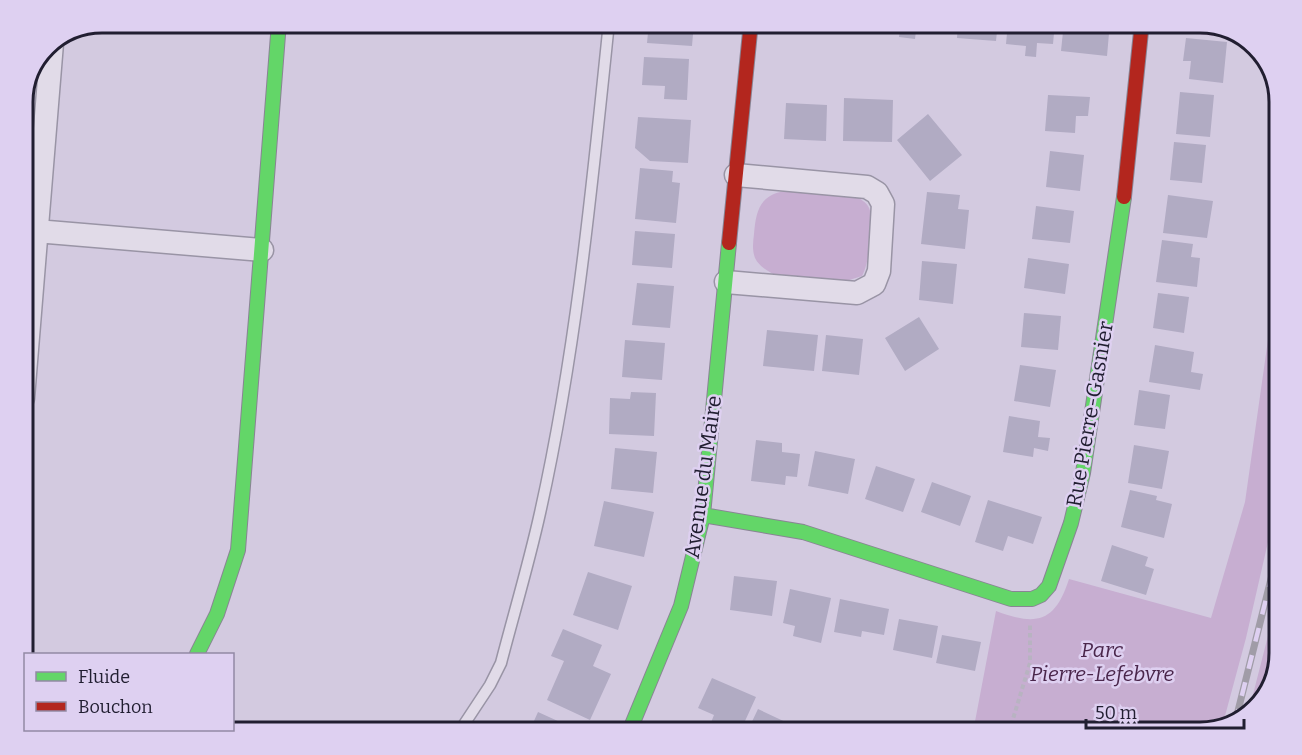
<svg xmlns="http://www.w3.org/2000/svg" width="1302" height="755" viewBox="0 0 1302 755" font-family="Bitter,serif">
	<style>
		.green { fill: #c7aed1 }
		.building { fill: #b1abc3 }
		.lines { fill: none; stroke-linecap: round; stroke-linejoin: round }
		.lane-casing { stroke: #9994a5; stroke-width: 13 }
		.street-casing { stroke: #9994a5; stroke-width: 25 }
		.fast-casing { stroke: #898494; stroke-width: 16 }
		.jam-casing { stroke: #898494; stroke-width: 16 }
		.path { stroke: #b8b3c1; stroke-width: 4; stroke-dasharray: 4.5 3; stroke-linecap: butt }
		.lane { stroke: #e1dbe8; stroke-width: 10 }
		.street { stroke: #e1dbe8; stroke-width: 22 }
		.fast { stroke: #63d668; stroke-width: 14 }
		.jam { stroke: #b3261e; stroke-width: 14 }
		.rail-casing { stroke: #a09ca7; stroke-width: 7 }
		.rail { stroke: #ded0f1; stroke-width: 4.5; stroke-dasharray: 14; stroke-linecap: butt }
		.labels { text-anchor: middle; stroke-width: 5; stroke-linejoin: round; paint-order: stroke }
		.street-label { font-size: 21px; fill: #211e31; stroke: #ded0f1 }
		.park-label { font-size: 21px; font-style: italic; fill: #4a264b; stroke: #ded0f1 }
		.rim { fill: none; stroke: #211e31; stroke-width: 3 }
	</style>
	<rect width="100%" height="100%" fill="#d3cae0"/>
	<path class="green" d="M 1156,23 C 1181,23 1226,20 1246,39 L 1155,30 Z
		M 784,191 L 859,198 C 863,201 867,203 869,208 C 875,221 869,264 862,276 L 846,281 L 773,274 C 766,270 759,266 755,258 C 752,250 753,242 754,234 C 756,212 759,196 784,191 Z
		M 1279,262 L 1279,494 L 1246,638 L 1222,727 L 1200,732 L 973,732 L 996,611 C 1036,626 1055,623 1069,579 L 1211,618 L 1245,502 Z
		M 1279,593 L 1279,653 L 1269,692 L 1248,714 Z"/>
	<path class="building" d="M 649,22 L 694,22 L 692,46 L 647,43 Z
		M 803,22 L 834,22 L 833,28 Z
		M 848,22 L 884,22 L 883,30 L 847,27 Z
		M 901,22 L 942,22 L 940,34 L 916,31 L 915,39 L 899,37 Z
		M 958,22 L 998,22 L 996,41 L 957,38 Z
		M 1008,22 L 1055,22 L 1053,44 L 1037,43 L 1036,57 L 1025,56 L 1026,46 L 1006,44 Z
		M 1064,22 L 1110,22 L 1107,56 L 1061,51 Z
		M 1186,38 L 1227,42 L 1223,83 L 1189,79 L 1191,61 L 1183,61 Z
		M 644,57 L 689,59 L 687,100 L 664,99 L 665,86 L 642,85 Z
		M 1180,92 L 1214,95 L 1210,137 L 1176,134 Z
		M 1048,95 L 1090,97 L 1088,116 L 1076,116 L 1075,133 L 1045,131 Z
		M 844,98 L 893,100 L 892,142 L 843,141 Z
		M 786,103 L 827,105 L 826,141 L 784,139 Z
		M 928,114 L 962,155 L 930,181 L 897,140 Z
		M 638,117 L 691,120 L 688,163 L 650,161 L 635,148 Z
		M 1174,142 L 1206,145 L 1202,183 L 1170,180 Z
		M 1050,151 L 1084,155 L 1080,191 L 1046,187 Z
		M 640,168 L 673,171 L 672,182 L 680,183 L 676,223 L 635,219 Z
		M 927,192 L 960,195 L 958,209 L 969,210 L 965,249 L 921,244 Z
		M 1168,195 L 1213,201 L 1207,238 L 1163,233 Z
		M 1036,206 L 1074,211 L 1070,243 L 1032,239 Z
		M 635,231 L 675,234 L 672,268 L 632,265 Z
		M 1162,240 L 1193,244 L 1191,257 L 1200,258 L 1197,287 L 1156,282 Z
		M 1028,258 L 1069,264 L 1065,294 L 1024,288 Z
		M 922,261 L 957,264 L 953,304 L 919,300 Z
		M 637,283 L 674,286 L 670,328 L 632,325 Z
		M 1158,293 L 1189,297 L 1184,333 L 1153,328 Z
		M 1024,313 L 1061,316 L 1058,350 L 1021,347 Z
		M 919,317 L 939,349 L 905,371 L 885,338 Z
		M 767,330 L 818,335 L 814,371 L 763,366 Z
		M 826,335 L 863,339 L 859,375 L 822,371 Z
		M 625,340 L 665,343 L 662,380 L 622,377 Z
		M 1155,345 L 1194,352 L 1191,372 L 1203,374 L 1200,390 L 1149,382 Z
		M 1020,365 L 1056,370 L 1050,407 L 1014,401 Z
		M 1139,390 L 1170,395 L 1165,429 L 1134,425 Z
		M 631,392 L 656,393 L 654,436 L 609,434 L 610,398 L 630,399 Z
		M 1009,416 L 1040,421 L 1038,437 L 1050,438 L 1048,451 L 1034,448 L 1033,457 L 1003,452 Z
		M 756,440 L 782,443 L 782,452 L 800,454 L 797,477 L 786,476 L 785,485 L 751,481 Z
		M 1134,445 L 1169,451 L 1162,489 L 1128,483 Z
		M 615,448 L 657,452 L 653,493 L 611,489 Z
		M 815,451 L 855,459 L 848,494 L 808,486 Z
		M 876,466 L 915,479 L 903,512 L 865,499 Z
		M 932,482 L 971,496 L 960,526 L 921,512 Z
		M 1130,490 L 1157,496 L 1156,500 L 1172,504 L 1164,538 L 1121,527 Z
		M 988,500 L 1042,517 L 1033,544 L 1008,536 L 1003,551 L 975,542 Z
		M 604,501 L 654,512 L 644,557 L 594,546 Z
		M 1112,545 L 1148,557 L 1145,566 L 1154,569 L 1146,595 L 1101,581 Z
		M 588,572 L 632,586 L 618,630 L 573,615 Z
		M 734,576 L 777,581 L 772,616 L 730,610 Z
		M 790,589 L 831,598 L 821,643 L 793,636 L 795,626 L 783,623 Z
		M 840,599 L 889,609 L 884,635 L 862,631 L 861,637 L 834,632 Z
		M 899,619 L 938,626 L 932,658 L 893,650 Z
		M 563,629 L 602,645 L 593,666 L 611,674 L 590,720 L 547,700 L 564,661 L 551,656 Z
		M 942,635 L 981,642 L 975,671 L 936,663 Z
		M 712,678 L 756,697 L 740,732 L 727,732 L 710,725 L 714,715 L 698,708 Z
		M 758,709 L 792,725 L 789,732 L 747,732 Z
		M 538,712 L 571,727 L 568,732 L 529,732 Z"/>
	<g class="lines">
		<g class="lane-casing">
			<path id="lane" d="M 459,732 L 490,685 L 501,663 C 514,613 529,563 540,513 C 576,352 592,187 609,22"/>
		</g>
		<g class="street-casing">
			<path id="street" d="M 24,230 L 262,250
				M 726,282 L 857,293 L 874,284 L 879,271 L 883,204 L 877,193 L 867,187 L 736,175
				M 23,398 L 52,43
				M 147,732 L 149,730"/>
		</g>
		<g class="fast-casing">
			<path id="fast" d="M 703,515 L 803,532 L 1011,599 L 1032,599 L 1041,595 L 1049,586 L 1071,523 L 1083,473 L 1124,197
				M 197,654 L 217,614 L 238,550 L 279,22
				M 629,732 L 681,606 L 703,515 L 729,243"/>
		</g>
		<g class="jam-casing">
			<path id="jam" d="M 1124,197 L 1142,22
				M 729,243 L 751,22"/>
		</g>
		<path class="path" d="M 1009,732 L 1030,663 L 1030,624"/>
		<use href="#lane" class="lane"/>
		<use href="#street" class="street"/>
		<use href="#fast" class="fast"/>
		<use href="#jam" class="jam"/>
		<g class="rail-casing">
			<path id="rail" d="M 1235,723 L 1279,547"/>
		</g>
		<use href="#rail" class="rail"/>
	</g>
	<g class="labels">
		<g class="street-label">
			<text transform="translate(1090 414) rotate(-80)" y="7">Rue Pierre-Gasnier</text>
			<text transform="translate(703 477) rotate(-82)" y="7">Avenue du Maire</text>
		</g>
		<g class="park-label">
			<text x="1102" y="657">Parc<tspan x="1102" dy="24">Pierre-Lefebvre</tspan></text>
		</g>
	</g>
	<path d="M0 0H1302V755H0ZM102 33H1200A69 69 0 0 1 1269 102V653A69 69 0 0 1 1200 722H102A69 69 0 0 1 33 653V102A69 69 0 0 1 102 33Z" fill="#ded0f1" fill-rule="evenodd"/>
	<path class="rim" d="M102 33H1200A69 69 0 0 1 1269 102V653A69 69 0 0 1 1200 722H102A69 69 0 0 1 33 653V102A69 69 0 0 1 102 33Z"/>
	<rect x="24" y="653" width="210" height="78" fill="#ded0f1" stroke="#9289a4" stroke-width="1.5"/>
	<rect x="36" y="672" width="30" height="9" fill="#63d668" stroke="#9289a4" stroke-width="1.5"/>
	<text x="78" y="683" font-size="18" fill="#211e31">Fluide</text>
	<rect x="36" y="702" width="30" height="9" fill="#b3261e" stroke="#9289a4" stroke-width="1.5"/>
	<text x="78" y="713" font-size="18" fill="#211e31">Bouchon</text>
	<path d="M1086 719v9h158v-9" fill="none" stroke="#211e31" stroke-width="3"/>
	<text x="1095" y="719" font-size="18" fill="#211e31" stroke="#ded0f1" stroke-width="4.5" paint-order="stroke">50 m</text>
</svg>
